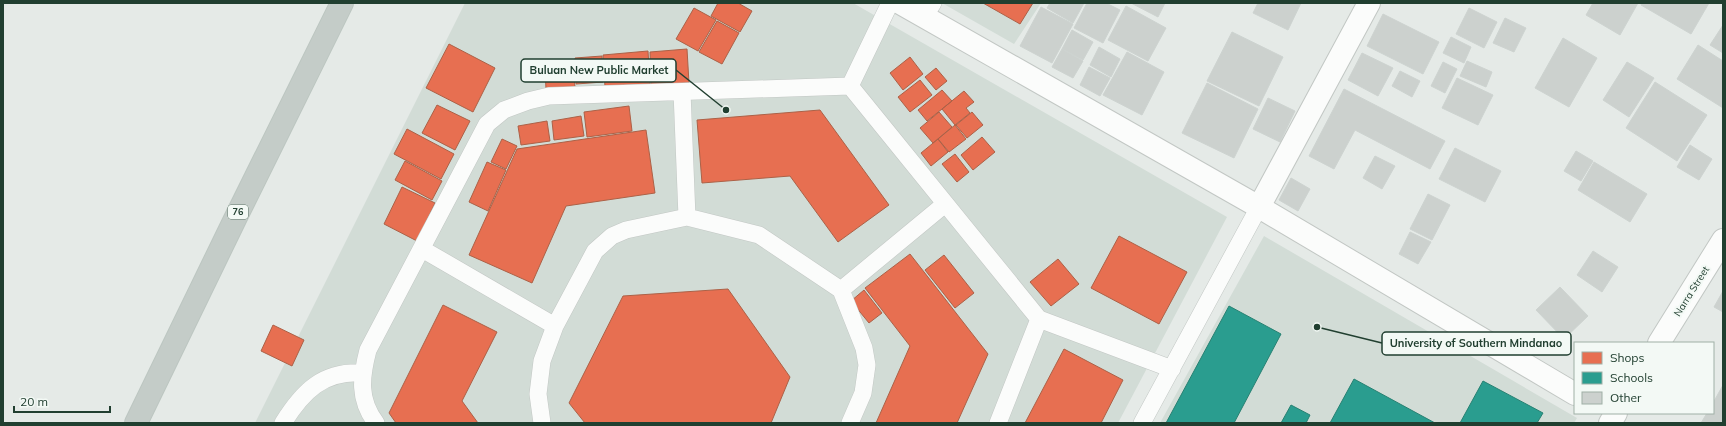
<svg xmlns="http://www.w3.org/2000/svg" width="1726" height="426" viewBox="0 0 1726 426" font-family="Mulish,sans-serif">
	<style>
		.built { fill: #d2dcd6 }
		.shops { fill: #e76f51; stroke: #ac6147 }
		.schools { fill: #2a9d8f; stroke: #278172 }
		.building { fill: #ccd1ce; stroke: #cdd3d0 }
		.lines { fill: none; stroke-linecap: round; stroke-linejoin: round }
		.service-casing { stroke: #c2c7c4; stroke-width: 18 }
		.minor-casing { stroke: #c2c7c4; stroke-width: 24 }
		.tertiary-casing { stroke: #c2c7c4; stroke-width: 24 }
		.trunk-casing { stroke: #bcc6c1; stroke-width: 24 }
		.service { stroke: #fbfcfb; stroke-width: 17 }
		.minor { stroke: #fbfcfb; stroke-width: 22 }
		.tertiary { stroke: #fbfcfb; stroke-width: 22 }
		.trunk { stroke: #c4ccc8; stroke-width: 22 }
		.labels { text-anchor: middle; stroke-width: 4; stroke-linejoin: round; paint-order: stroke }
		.shield { fill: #f3f9f5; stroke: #60776b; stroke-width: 1 }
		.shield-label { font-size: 9px; font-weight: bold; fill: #213f30 }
		.street-label { font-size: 10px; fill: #213f30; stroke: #f3f9f5 }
		.leader { fill: none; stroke: #213f30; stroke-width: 1.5 }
		.callout-dot { fill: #213f30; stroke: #f3f9f5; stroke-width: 1.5 }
		.callout { fill: #f3f9f5; stroke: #213f30; stroke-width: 1.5 }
		.callout-label { font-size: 11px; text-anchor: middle; font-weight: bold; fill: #213f30 }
	</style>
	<rect width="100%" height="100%" fill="#e5eae7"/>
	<path class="built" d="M 465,3 L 853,3 L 1227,217 L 1118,423 L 255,423 Z
		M 942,3 L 1041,3 L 1014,44 Z
		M 1264,236 L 1577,418 L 1574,423 L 1160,423 Z"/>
	<path class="shops" d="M 718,3 L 738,3 L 752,11 L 740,32 L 711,16 Z
		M 983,3 L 1033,3 L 1020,24 Z
		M 694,8 L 716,20 L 698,51 L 676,39 Z
		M 717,21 L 739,33 L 722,64 L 699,52 Z
		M 449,44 L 495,68 L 473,112 L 426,88 Z
		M 687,49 L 689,83 L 651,85 L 650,52 Z
		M 648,51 L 650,84 L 605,87 L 603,55 Z
		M 602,56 L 603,82 L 576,84 L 575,58 Z
		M 910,57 L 923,74 L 903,90 L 890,73 Z
		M 573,67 L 575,87 L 546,89 L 545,70 Z
		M 936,68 L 947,81 L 936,90 L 925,77 Z
		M 920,80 L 932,95 L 910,112 L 898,97 Z
		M 942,90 L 952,101 L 927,121 L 918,110 Z
		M 964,91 L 974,102 L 966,108 L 970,113 L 955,125 L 942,109 Z
		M 437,105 L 470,121 L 455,150 L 422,133 Z
		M 629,106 L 632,131 L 587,137 L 584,112 Z
		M 820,110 L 889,205 L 838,242 L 790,176 L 702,183 L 697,120 Z
		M 939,112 L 952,127 L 933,143 L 920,128 Z
		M 972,112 L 983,125 L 967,138 L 956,125 Z
		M 581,116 L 584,136 L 554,140 L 552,121 Z
		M 547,121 L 550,141 L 521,145 L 518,126 Z
		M 955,125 L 966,139 L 949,152 L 938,139 Z
		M 407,129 L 454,154 L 441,179 L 394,154 Z
		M 646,130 L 655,193 L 566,206 L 532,283 L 469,255 L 517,149 Z
		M 982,137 L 995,152 L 973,170 L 961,155 Z
		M 502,139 L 517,146 L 506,169 L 491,162 Z
		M 938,139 L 948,152 L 931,166 L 921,153 Z
		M 955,154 L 969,172 L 957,182 L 942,164 Z
		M 405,161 L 442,181 L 432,200 L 395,180 Z
		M 487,162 L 506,170 L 488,211 L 469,202 Z
		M 402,187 L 435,203 L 417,241 L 384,224 Z
		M 1119,236 L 1187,272 L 1159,324 L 1091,288 Z
		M 910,254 L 988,354 L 957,423 L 876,423 L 910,346 L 865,288 Z
		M 944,255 L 974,293 L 955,308 L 925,270 Z
		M 1058,259 L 1079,284 L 1051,306 L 1030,282 Z
		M 728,289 L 790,377 L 771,423 L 585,423 L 569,403 L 623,296 Z
		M 864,290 L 882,313 L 869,323 L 851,301 Z
		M 443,305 L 497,332 L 462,401 L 478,423 L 396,423 L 389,413 Z
		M 273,325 L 304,340 L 292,366 L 261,351 Z
		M 1064,349 L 1123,380 L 1101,423 L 1025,423 Z"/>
	<path class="schools" d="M 1229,306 L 1281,334 L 1234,423 L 1166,423 Z
		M 1354,379 L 1435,423 L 1330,423 Z
		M 1483,381 L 1543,413 L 1537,423 L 1460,423 Z
		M 1291,405 L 1310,415 L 1306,423 L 1281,423 Z"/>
	<path class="building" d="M 1050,3 L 1084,3 L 1073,23 L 1047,8 Z
		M 1087,3 L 1106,3 L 1120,10 L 1103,43 L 1074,28 Z
		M 1131,3 L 1165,3 L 1158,17 Z
		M 1258,3 L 1301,3 L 1288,30 L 1253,13 Z
		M 1593,3 L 1638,3 L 1620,35 L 1586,15 Z
		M 1642,3 L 1709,3 L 1691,34 L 1641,5 Z
		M 1126,6 L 1166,28 L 1148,61 L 1108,40 Z
		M 1041,7 L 1073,24 L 1052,63 L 1020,46 Z
		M 1469,8 L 1497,22 L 1484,48 L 1456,34 Z
		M 1383,14 L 1439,42 L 1423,74 L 1367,46 Z
		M 1505,18 L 1526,28 L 1514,52 L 1493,43 Z
		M 1723,25 L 1723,53 L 1710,45 Z
		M 1072,30 L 1093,42 L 1083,60 L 1062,49 Z
		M 1232,32 L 1283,57 L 1259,106 L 1207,81 Z
		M 1451,37 L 1471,47 L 1464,63 L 1443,53 Z
		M 1563,38 L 1597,58 L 1569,107 L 1535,88 Z
		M 1698,45 L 1723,61 L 1723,108 L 1677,79 Z
		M 1099,47 L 1120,59 L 1111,77 L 1090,65 Z
		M 1062,49 L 1083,61 L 1073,78 L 1052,67 Z
		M 1127,52 L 1164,72 L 1142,115 L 1103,95 Z
		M 1362,53 L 1393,68 L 1378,96 L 1348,80 Z
		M 1467,61 L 1492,72 L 1486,87 L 1460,76 Z
		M 1443,62 L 1457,69 L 1445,93 L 1431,86 Z
		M 1627,62 L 1654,78 L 1629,117 L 1603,100 Z
		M 1089,67 L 1110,78 L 1100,96 L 1080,85 Z
		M 1400,71 L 1420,81 L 1412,97 L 1392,86 Z
		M 1457,78 L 1493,95 L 1478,125 L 1442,108 Z
		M 1655,82 L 1707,115 L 1677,161 L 1626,128 Z
		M 1207,83 L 1258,109 L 1234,158 L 1182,133 Z
		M 1344,89 L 1445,141 L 1430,169 L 1355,130 L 1334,169 L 1309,156 Z
		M 1268,98 L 1295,111 L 1280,142 L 1253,129 Z
		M 1690,145 L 1712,159 L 1699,180 L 1677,167 Z
		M 1455,148 L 1501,171 L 1485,202 L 1439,179 Z
		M 1576,151 L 1593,161 L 1581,181 L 1564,171 Z
		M 1375,156 L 1395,166 L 1382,189 L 1363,178 Z
		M 1594,162 L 1647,194 L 1630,222 L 1578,190 Z
		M 1291,178 L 1310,189 L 1298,211 L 1279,200 Z
		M 1428,194 L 1450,205 L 1432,240 L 1410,229 Z
		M 1410,232 L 1431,242 L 1418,264 L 1399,254 Z
		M 1593,251 L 1618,267 L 1602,292 L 1577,275 Z
		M 1560,287 L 1588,316 L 1564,339 L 1536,310 Z
		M 1723,291 L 1723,312 L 1714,307 Z
		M 1723,385 L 1723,423 L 1701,423 L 1707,413 L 1713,413 L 1713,403 Z"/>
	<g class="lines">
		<g class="service-casing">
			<path id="service" d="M 924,17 L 933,3
				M 850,86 L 1039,319 L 998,423
				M 850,86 L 890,3
				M 682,92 L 687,217
				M 422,249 L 555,326
				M 841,290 L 945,204
				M 1039,319 L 1172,369
				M 283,423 C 303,391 323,371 362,373
				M 376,423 C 358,399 361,377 368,350 L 487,124 L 504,110 L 528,101 L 549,96 L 850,86
				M 542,423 L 538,394 L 542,361 L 555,326 L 595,251 L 612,236 L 626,230 L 687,217 L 759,235 L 841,290 L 864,348 L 867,365 L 863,393 L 850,423
				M 1142,423 L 1259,207"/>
		</g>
		<g class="minor-casing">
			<path id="minor" d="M 900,3 L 1259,207 L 1575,394
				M 1259,207 L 1369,3"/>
		</g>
		<g class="tertiary-casing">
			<path id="tertiary" d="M 1659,343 L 1723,240
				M 1610,423 L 1616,413"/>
		</g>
		<g class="trunk-casing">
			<path id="trunk" d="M 136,423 L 237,215 L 342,3"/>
		</g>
		<use href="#service" class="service"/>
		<use href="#minor" class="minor"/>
		<use href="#tertiary" class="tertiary"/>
		<use href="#trunk" class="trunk"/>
	</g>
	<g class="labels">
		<rect class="shield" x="228" y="205" width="20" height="14" rx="3"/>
		<g class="shield-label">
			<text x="238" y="215">76</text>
		</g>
		<g class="street-label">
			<text transform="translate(1691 291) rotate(-58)" y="4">Narra Street</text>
		</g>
	</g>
	<path class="leader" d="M726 110L676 70M1317 327L1382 343"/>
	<g class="callout-dot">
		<circle cx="726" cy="110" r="4"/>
		<circle cx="1317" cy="327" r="4"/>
	</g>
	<g class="callout">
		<rect x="521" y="59" width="155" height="23" rx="4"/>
		<rect x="1382" y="332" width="189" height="23" rx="4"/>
	</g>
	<g class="callout-label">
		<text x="599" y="74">Buluan New Public Market</text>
		<text x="1476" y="347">University of Southern Mindanao</text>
	</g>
	<rect width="1726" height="426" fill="none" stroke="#213f30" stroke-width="8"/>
	<rect x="1574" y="342" width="140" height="72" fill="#f3f9f5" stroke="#9fafa6"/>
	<rect x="1582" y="352" width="20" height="12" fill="#e76f51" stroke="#9fafa6"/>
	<text x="1610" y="362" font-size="12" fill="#213f30">Shops</text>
	<rect x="1582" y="372" width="20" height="12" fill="#2a9d8f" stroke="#9fafa6"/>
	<text x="1610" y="382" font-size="12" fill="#213f30">Schools</text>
	<rect x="1582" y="392" width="20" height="12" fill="#ccd1ce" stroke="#9fafa6"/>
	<text x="1610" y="402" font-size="12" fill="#213f30">Other</text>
	<path d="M14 406v6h96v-6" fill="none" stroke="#213f30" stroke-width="2"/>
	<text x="20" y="406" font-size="12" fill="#213f30" stroke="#f3f9f5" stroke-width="3" paint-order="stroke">20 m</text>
</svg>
